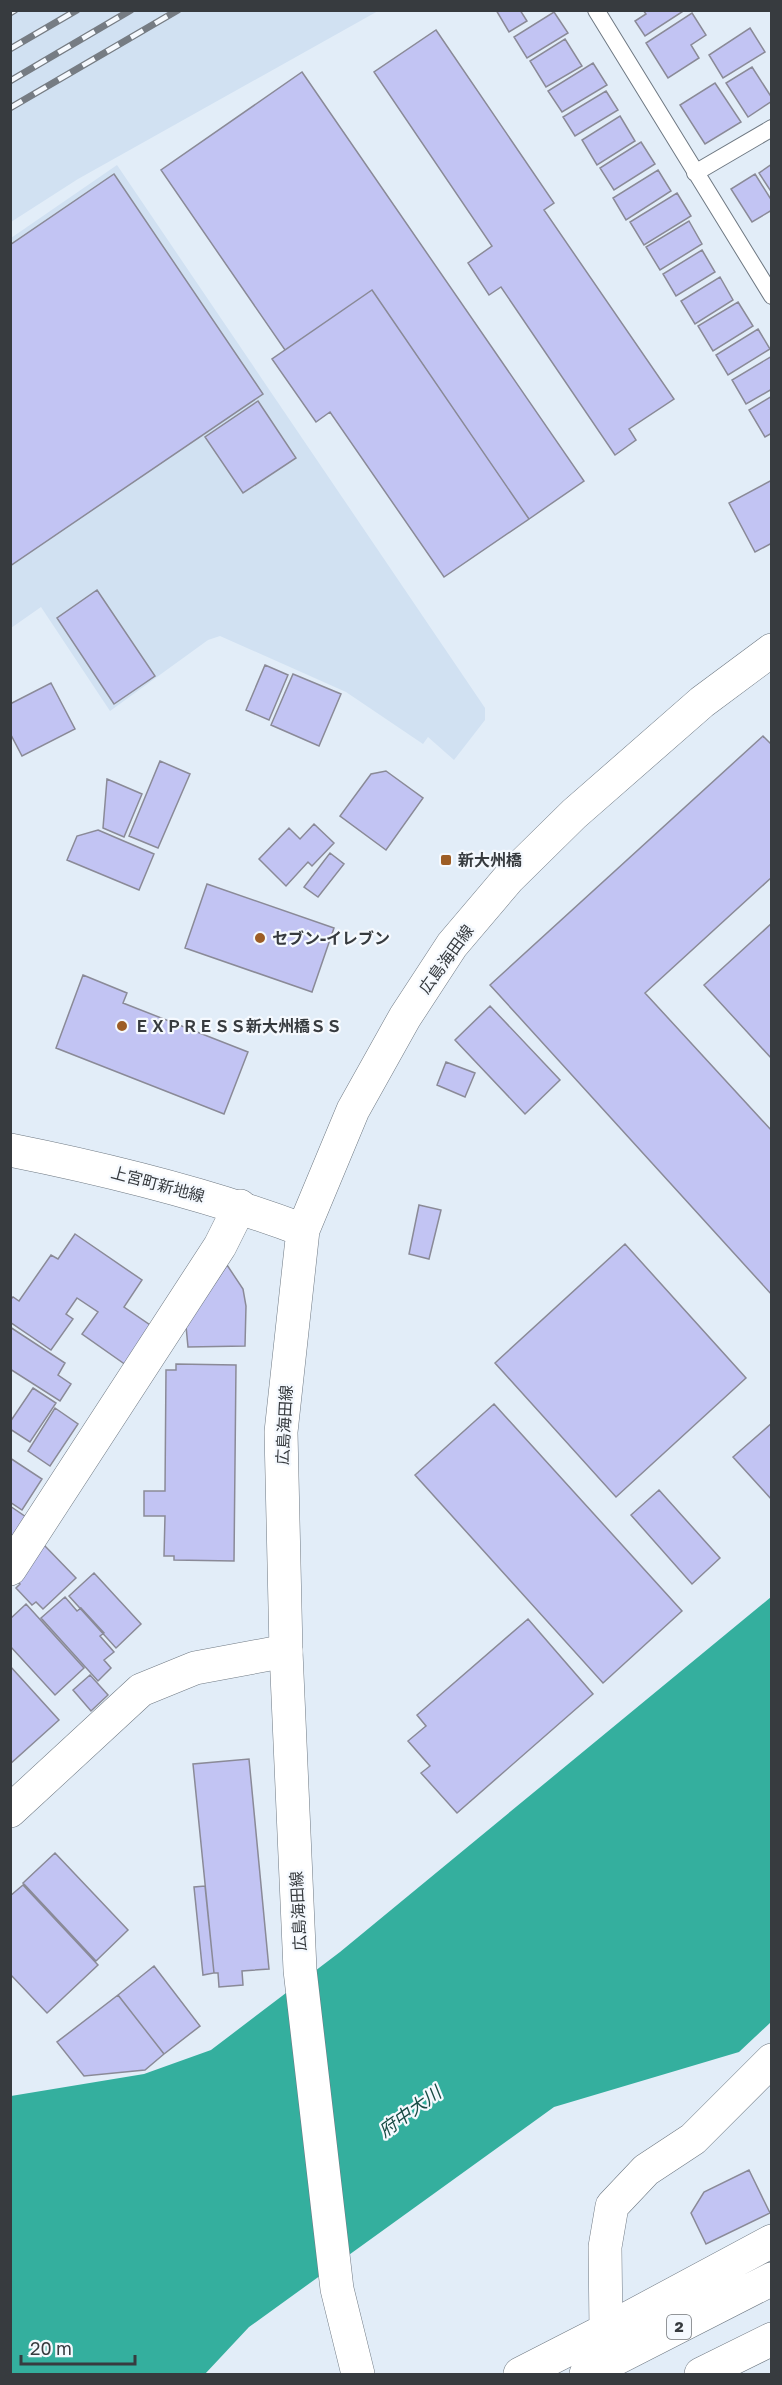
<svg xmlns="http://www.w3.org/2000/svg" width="782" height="2385" viewBox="0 0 782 2385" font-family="'Golos Text','Noto Sans JP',sans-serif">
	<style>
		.built { fill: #d1e1f2 }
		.water { fill: #34af9e }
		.building { fill: #c2c4f3; stroke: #8a8a97; stroke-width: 1.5 }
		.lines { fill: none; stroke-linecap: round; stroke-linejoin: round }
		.service-casing { stroke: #6f7983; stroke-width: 18 }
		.minor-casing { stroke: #6f7983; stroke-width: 34 }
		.tertiary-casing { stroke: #6f7983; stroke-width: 34 }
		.secondary-casing { stroke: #6f7983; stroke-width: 34 }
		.motorway-casing { stroke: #6f7983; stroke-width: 34 }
		.service { stroke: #fff; stroke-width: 16 }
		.minor { stroke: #fff; stroke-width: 33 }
		.tertiary { stroke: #fff; stroke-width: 33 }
		.secondary { stroke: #fff; stroke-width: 33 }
		.motorway { stroke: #fff; stroke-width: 33 }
		.rail-casing { stroke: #767c83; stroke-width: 7 }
		.rail { stroke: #f5f9fe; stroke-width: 4.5; stroke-dasharray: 14; stroke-linecap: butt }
		.poi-dot { fill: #9d5d25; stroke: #f5f9fe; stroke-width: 2 }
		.labels { text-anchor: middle; stroke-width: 4.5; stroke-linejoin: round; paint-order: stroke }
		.shield { fill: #f5f9fe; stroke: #707478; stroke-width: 1.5 }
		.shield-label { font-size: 15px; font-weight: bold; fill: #373b3f }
		.poi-label { font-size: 16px; font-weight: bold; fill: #373b3f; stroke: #f5f9fe; text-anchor: start }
		.street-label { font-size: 16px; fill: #373b3f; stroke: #f5f9fe }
		.water-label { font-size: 18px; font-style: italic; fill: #184b44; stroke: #f5f9fe }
	</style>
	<rect width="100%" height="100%" fill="#e2edf8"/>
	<path class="built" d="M 11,10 L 378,10 L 378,11 L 78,179 L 11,222 Z
		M 117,165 L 485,708 L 485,720 L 454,760 L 428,737 L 423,744 L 346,692 L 220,636 L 208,640 L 110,711 L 41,607 L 11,628 L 11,238 Z"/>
	<path class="water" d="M 771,1597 L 771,2022 L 739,2052 L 554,2107 L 249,2327 L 205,2374 L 11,2374 L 11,2096 L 144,2074 L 211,2050 L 340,1952 Z"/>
	<path class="building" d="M 496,10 L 520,10 L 527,21 L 509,32 Z
		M 643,10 L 685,10 L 645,36 L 635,21 L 646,14 Z
		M 554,12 L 568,33 L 527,58 L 514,37 Z
		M 692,13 L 706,35 L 691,45 L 699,58 L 668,78 L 646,43 Z
		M 750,28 L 765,52 L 723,78 L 709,55 Z
		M 436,30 L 554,203 L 544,210 L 674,399 L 629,429 L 636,440 L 615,455 L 501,287 L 489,295 L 468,263 L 492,246 L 374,72 Z
		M 565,39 L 582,66 L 546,87 L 530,61 Z
		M 593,63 L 607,85 L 562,112 L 548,91 Z
		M 752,67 L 772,98 L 772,101 L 748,117 L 726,83 Z
		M 302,72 L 584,481 L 529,519 L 372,290 L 285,350 L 161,170 Z
		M 715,83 L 741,122 L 705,144 L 680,105 Z
		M 606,91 L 618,110 L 575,136 L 563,117 Z
		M 620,116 L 635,141 L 597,165 L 582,140 Z
		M 641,142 L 655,164 L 614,190 L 600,168 Z
		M 772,164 L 772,193 L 759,173 Z
		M 658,170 L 671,191 L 626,220 L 613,198 Z
		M 114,174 L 263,394 L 10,566 L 10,245 Z
		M 755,174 L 772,201 L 772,210 L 752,222 L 731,189 Z
		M 677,193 L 691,216 L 644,245 L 630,222 Z
		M 689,221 L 702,244 L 660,270 L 646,247 Z
		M 702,250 L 715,272 L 676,296 L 663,274 Z
		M 720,277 L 733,300 L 695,324 L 681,301 Z
		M 372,290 L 529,519 L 444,577 L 330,412 L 316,422 L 272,359 Z
		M 738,302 L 753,326 L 713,351 L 698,326 Z
		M 758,329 L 770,349 L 728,375 L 716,355 Z
		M 772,356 L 772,389 L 746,404 L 732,380 Z
		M 772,396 L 772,433 L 765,437 L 749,410 Z
		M 258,401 L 296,458 L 243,493 L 205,437 Z
		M 772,480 L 772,543 L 755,552 L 729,503 Z
		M 97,590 L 155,676 L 114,704 L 57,618 Z
		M 265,665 L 288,675 L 269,720 L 246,710 Z
		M 293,674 L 341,694 L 319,746 L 271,725 Z
		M 51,683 L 75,729 L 22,756 L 10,733 L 10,704 Z
		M 763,736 L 772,745 L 772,877 L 645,993 L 772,1131 L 772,1295 L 490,985 Z
		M 160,761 L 190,774 L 158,848 L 129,836 Z
		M 386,771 L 423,798 L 386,850 L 340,816 L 371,774 Z
		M 107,779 L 142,794 L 124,837 L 103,828 Z
		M 314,824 L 334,843 L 312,866 L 308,862 L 286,886 L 259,859 L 289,828 L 300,839 Z
		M 98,830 L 154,854 L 139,890 L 67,860 L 77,836 Z
		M 330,853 L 344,864 L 318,897 L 304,887 Z
		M 207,884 L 334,928 L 312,992 L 185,948 Z
		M 772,923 L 772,1059 L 704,985 Z
		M 83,975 L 127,993 L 123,1003 L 248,1052 L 224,1114 L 56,1048 Z
		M 490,1006 L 560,1080 L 525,1114 L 455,1040 Z
		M 446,1062 L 475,1073 L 465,1097 L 437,1085 Z
		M 419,1205 L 441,1210 L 429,1259 L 409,1254 Z
		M 75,1234 L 142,1280 L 124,1307 L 153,1327 L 126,1365 L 82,1334 L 98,1312 L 77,1298 L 66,1314 L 73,1319 L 51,1350 L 10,1322 L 10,1300 L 13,1297 L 19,1301 L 51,1255 L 58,1259 Z
		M 625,1244 L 746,1378 L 616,1497 L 495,1363 Z
		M 227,1265 L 243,1289 L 246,1306 L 245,1346 L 188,1347 L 186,1326 Z
		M 10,1327 L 65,1363 L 58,1375 L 71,1384 L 60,1401 L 10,1369 Z
		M 176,1364 L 236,1365 L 234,1561 L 174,1560 L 174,1556 L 164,1556 L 165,1516 L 144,1516 L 144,1491 L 165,1491 L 166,1370 L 176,1370 Z
		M 33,1388 L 56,1403 L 30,1442 L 10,1429 L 10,1422 Z
		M 494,1404 L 682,1611 L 603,1683 L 415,1475 Z
		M 55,1408 L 78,1424 L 50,1466 L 28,1451 Z
		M 772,1423 L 772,1500 L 733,1457 Z
		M 10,1458 L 42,1479 L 22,1510 L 10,1502 Z
		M 659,1490 L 720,1558 L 692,1584 L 631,1515 Z
		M 10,1506 L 26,1517 L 10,1540 Z
		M 44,1545 L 76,1578 L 43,1609 L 36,1602 L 32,1605 L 16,1588 L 20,1584 L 12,1576 Z
		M 94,1573 L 141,1624 L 116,1648 L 69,1596 Z
		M 65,1597 L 77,1611 L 81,1608 L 104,1633 L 100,1636 L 114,1652 L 104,1660 L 111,1668 L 98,1681 L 41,1618 Z
		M 26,1604 L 84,1668 L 55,1695 L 10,1646 L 10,1619 Z
		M 528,1619 L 593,1694 L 457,1813 L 421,1773 L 430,1766 L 408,1741 L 426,1726 L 417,1715 Z
		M 10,1666 L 59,1720 L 10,1764 Z
		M 90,1675 L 108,1695 L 91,1711 L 73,1690 Z
		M 249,1759 L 269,1969 L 242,1971 L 243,1985 L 219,1987 L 218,1973 L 214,1973 L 193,1764 Z
		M 55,1853 L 128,1930 L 96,1961 L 23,1883 Z
		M 23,1885 L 98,1965 L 47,2013 L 10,1974 L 10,1896 Z
		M 205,1886 L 214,1973 L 203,1975 L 194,1887 Z
		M 154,1966 L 200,2026 L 164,2054 L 118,1995 Z
		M 118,1995 L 164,2054 L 145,2070 L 84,2076 L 57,2042 Z
		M 749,2170 L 770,2213 L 706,2244 L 691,2213 L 704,2192 Z"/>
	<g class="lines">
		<g class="service-casing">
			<path id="service" d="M 596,10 L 772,296
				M 695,173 L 772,128"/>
		</g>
		<g class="minor-casing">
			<path id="minor" d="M 10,1569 L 220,1246 L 240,1206
				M 10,1811 L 141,1690 L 195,1668 L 286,1651"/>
		</g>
		<g class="tertiary-casing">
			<path id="tertiary" d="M 520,2374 L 606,2330 L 605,2247 L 612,2206 L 646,2170 L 693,2139 L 772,2060"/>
		</g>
		<g class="secondary-casing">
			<path id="secondary" d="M 10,1150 C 110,1170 208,1194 303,1230
				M 358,2374 L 337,2289 L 300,1970 L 286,1651 L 281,1432 L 303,1230 L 353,1110 L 405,1017 L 452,945 L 508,879 L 574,814 L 702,702 L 772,650"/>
		</g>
		<g class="motorway-casing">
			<path id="motorway" d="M 606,2330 L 772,2241
				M 586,2374 L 772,2279
				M 701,2374 L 772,2339"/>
		</g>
		<use href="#service" class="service"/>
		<use href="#minor" class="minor"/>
		<use href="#tertiary" class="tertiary"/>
		<use href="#secondary" class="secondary"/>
		<use href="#motorway" class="motorway"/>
		<g class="rail-casing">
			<path id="rail" d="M 10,13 L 15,10
				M 10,49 L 77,10
				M 10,81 L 131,10
				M 10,108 L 178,10"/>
		</g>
		<use href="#rail" class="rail"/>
	</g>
	<g class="poi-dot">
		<rect x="440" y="854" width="12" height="12" rx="3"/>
		<circle cx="260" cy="938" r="6"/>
		<circle cx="122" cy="1026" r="6"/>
	</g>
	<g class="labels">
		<rect class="shield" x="667" y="2315" width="24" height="24" rx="4.5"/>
		<g class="shield-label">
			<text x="679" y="2332">2</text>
		</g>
		<g class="poi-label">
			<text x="458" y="866">新大州橋</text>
			<text x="272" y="944">セブン-イレブン</text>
			<text x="134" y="1032">ＥＸＰＲＥＳＳ新大州橋ＳＳ</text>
		</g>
		<g class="street-label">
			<text transform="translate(446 959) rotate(-54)" y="6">広島海田線</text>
			<text transform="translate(158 1184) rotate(15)" y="6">上宮町新地線</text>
			<text transform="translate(284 1425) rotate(-87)" y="6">広島海田線</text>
			<text transform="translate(298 1911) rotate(-93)" y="6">広島海田線</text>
		</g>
		<g class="water-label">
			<text transform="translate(410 2112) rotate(-36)" y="6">府中大川</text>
		</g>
	</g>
	<rect width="782" height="2385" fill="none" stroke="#373b3f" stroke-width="24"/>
	<path d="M21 2355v9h114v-9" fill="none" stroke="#373b3f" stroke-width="3"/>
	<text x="30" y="2355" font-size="18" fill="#373b3f" stroke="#f5f9fe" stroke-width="4.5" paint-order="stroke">20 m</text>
</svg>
